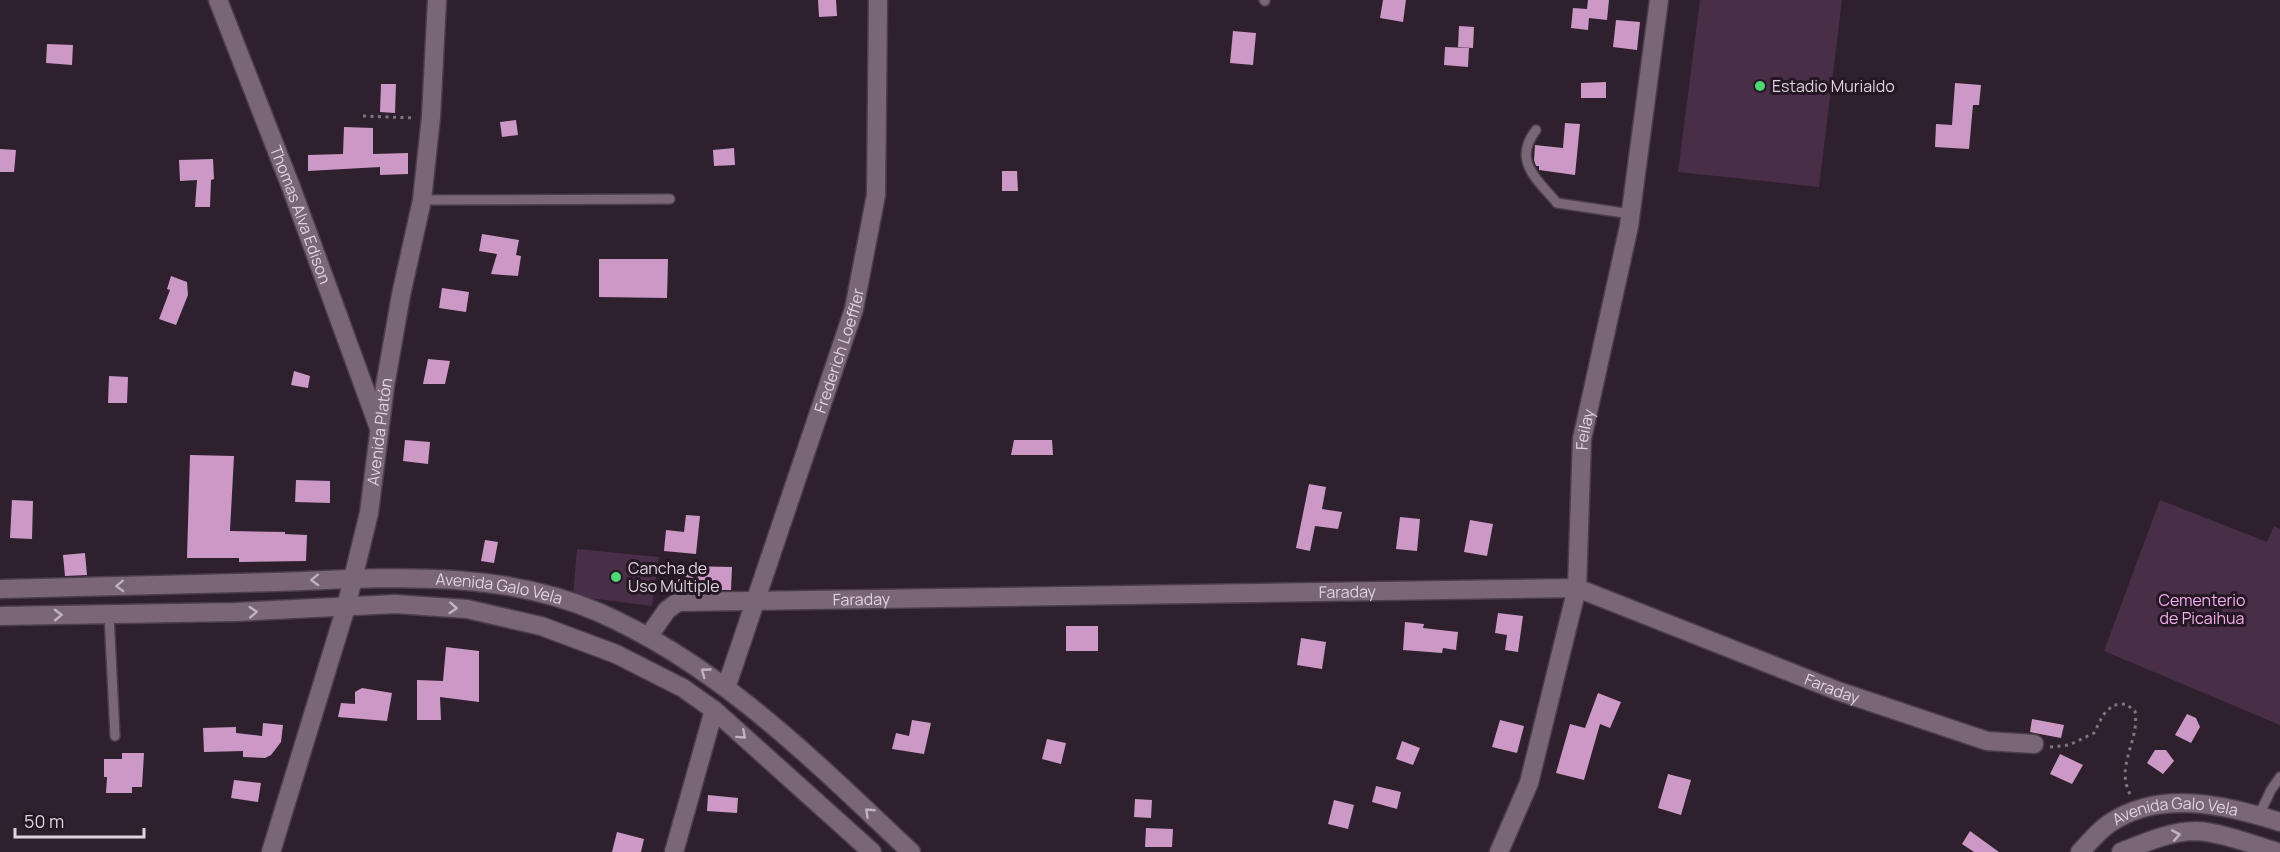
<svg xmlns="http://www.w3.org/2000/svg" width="2280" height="852" viewBox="0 0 2280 852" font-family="Manrope,sans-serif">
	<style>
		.green { fill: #482e46 }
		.building { fill: #cc99c7 }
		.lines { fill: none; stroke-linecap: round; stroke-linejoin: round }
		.lane-casing { stroke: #4b3e4a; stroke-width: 12 }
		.street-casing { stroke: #4b3e4a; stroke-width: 21 }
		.secondary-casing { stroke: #4b3e4a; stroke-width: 21 }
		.path { stroke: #80747f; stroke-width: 3; stroke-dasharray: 3 4.5; stroke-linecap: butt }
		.lane { stroke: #796777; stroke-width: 9 }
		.street { stroke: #796777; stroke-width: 18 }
		.secondary { stroke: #796777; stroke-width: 18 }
		.oneway { stroke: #c0b4bf }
		.poi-dot { fill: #4fd675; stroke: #251724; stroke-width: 2 }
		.labels { text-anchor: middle; stroke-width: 6; stroke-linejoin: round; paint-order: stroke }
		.poi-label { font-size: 16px; fill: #dfd5de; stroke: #251724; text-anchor: start }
		.street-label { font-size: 16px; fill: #dfd5de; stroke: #251724 }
		.park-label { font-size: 16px; fill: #f4adee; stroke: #251724 }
	</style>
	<rect width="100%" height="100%" fill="#2f202e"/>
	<path class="green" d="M 1700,0 L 1842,0 L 1819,187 L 1678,172 Z
		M 2160,500 L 2267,542 L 2274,526 L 2280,529 L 2280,725 L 2104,651 Z
		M 577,549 L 659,557 L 652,606 L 573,596 Z"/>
	<path class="building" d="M 818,0 L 836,0 L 837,16 L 819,17 Z
		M 1383,0 L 1406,0 L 1403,22 L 1380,18 Z
		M 1588,0 L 1609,0 L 1607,20 L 1589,18 L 1588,30 L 1571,28 L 1573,8 L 1587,9 Z
		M 1616,20 L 1640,22 L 1637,50 L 1613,47 Z
		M 1459,26 L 1474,27 L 1473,48 L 1458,47 Z
		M 1233,31 L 1256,33 L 1253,65 L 1230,63 Z
		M 47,44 L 73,45 L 72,65 L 46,63 Z
		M 1445,47 L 1469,48 L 1468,67 L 1444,65 Z
		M 1606,82 L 1606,98 L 1581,98 L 1581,83 Z
		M 1955,83 L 1981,85 L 1979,105 L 1973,105 L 1969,149 L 1935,147 L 1936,124 L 1952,125 Z
		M 381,84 L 396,84 L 395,113 L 380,112 Z
		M 516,120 L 518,135 L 502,137 L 500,122 Z
		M 1565,123 L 1580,124 L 1575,175 L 1539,170 L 1539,166 L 1536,166 L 1534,160 L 1535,145 L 1563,148 Z
		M 344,127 L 373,128 L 373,154 L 408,153 L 408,174 L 380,175 L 380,167 L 308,171 L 308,155 L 343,154 Z
		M 734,148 L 735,165 L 714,166 L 713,150 Z
		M 0,149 L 16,150 L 14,172 L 0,172 Z
		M 213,159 L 214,179 L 211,180 L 210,207 L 195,207 L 197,180 L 180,181 L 179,160 Z
		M 1002,171 L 1017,171 L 1018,191 L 1002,191 Z
		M 482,234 L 519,240 L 516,255 L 521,256 L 518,276 L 491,274 L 497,254 L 479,251 Z
		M 599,259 L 668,259 L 667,298 L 599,297 Z
		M 171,276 L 187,282 L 188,295 L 176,325 L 159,319 L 170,290 L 167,289 Z
		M 442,288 L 469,292 L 466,312 L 439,308 Z
		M 428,359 L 450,361 L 445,384 L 423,384 Z
		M 294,371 L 310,376 L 308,388 L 291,385 Z
		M 109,376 L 128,377 L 127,403 L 108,403 Z
		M 405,440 L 430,442 L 428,464 L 403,461 Z
		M 1014,440 L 1052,440 L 1053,455 L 1011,455 Z
		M 190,455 L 234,456 L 230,531 L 285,532 L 285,534 L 307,535 L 306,561 L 239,562 L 239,558 L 187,558 Z
		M 296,480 L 330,481 L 330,503 L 295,502 Z
		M 1309,484 L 1326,487 L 1322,509 L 1342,512 L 1338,529 L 1315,526 L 1310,551 L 1296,548 Z
		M 12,500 L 33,501 L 32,539 L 10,538 Z
		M 686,515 L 700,516 L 696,554 L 664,551 L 666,530 L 684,532 Z
		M 1400,517 L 1420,519 L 1417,551 L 1396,549 Z
		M 1470,520 L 1493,524 L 1487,556 L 1464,552 Z
		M 485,540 L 498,542 L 494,563 L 481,561 Z
		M 85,553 L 87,575 L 65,576 L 63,555 Z
		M 684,566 L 732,567 L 731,590 L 683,590 Z
		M 1498,613 L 1523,616 L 1518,652 L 1505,650 L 1507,635 L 1495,633 Z
		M 1405,622 L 1424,624 L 1423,628 L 1458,632 L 1456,650 L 1443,648 L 1442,653 L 1403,650 Z
		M 1066,626 L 1098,626 L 1098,651 L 1066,651 Z
		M 1301,638 L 1326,642 L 1322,669 L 1297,665 Z
		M 446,647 L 479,651 L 479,702 L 440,697 L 441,720 L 417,720 L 417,680 L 443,681 Z
		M 362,688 L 392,693 L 387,721 L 338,717 L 341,703 L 355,704 L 355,692 Z
		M 1598,693 L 1621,702 L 1610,728 L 1600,724 L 1584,780 L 1556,773 L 1570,724 L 1585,728 Z
		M 2187,714 L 2196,718 L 2200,727 L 2191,743 L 2175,735 Z
		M 2032,719 L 2064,725 L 2061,738 L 2030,732 Z
		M 912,720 L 931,723 L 924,754 L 892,749 L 896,733 L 909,736 Z
		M 1500,720 L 1524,726 L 1517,753 L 1492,747 Z
		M 263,723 L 283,725 L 281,742 L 271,755 L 265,758 L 243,757 L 243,751 L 204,752 L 203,728 L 236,727 L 236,733 L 262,736 Z
		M 1047,739 L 1066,743 L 1061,764 L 1042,759 Z
		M 1402,741 L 1420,748 L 1413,765 L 1396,759 Z
		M 2155,750 L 2166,750 L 2174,761 L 2163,774 L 2147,763 Z
		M 122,753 L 144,753 L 142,787 L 132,787 L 132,793 L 106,793 L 107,777 L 104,777 L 104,759 L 122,759 Z
		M 2060,754 L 2083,765 L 2072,784 L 2050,774 Z
		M 1668,774 L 1691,780 L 1681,815 L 1658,808 Z
		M 234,780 L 261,783 L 258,802 L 231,798 Z
		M 1376,786 L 1401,792 L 1397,809 L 1372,802 Z
		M 708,795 L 738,798 L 737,813 L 707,811 Z
		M 1135,799 L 1152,800 L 1151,818 L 1134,817 Z
		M 1334,800 L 1354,805 L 1348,829 L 1328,824 Z
		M 1146,828 L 1173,829 L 1172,847 L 1145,847 Z
		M 1970,831 L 1999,852 L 1974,852 L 1962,844 Z
		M 617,832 L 644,839 L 641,852 L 612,852 Z"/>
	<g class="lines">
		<g class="lane-casing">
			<path id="lane" d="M 1264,0 L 1265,1
				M 1536,130 C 1512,161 1537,179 1557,203 L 1631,214
				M 422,200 L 670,199
				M 109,614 L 115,736
				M 2259,815 L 2271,790 L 2280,777"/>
		</g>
		<g class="street-casing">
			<g id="street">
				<path id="s1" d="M 218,0 L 291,187 L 379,428"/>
				<path id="s2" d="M 648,637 L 667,610 L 678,602 L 1577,588 L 1838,691 L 1987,741 L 2034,744"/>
				<path id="s3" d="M 726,688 L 854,309 L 876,195 L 878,0"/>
				<path id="s4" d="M 271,852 L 346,607 L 369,513 L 385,386 L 401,295 L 422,200 L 431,117 L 437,0"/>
				<path d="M 674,852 L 714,710"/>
				<path id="s5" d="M 1499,852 L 1529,783 L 1577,588 L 1582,439 L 1629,226 L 1659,0"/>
			</g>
		</g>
		<g class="secondary-casing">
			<g id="secondary">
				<path id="s6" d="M 0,589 C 92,587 184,584 276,582 C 384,578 496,568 598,612 C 721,666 815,762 911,852"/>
				<path d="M 0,616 L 235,612 L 395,604 L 467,609 L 541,626 L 616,654 L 683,688 L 714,710 L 872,852"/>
				<path id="s7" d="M 2080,852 C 2090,842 2098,831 2110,823 C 2161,789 2226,805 2280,822"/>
				<path d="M 2121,852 C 2144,843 2171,831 2196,831 C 2220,832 2254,845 2277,852"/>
			</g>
		</g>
		<path class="path" d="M 363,116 L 415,118
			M 2050,747 L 2069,745 L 2094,733 L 2103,715 L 2113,705 L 2126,704 L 2135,711 C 2140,742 2114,766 2131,796"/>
		<use href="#lane" class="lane"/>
		<use href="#street" class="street"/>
		<use href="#secondary" class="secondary"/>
	</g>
	<defs><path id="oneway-chevron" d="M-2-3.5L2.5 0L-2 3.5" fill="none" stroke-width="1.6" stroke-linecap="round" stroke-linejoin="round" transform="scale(1.5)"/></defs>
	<g class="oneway">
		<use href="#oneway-chevron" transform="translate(315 580) rotate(178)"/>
		<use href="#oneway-chevron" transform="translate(120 586) rotate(178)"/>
		<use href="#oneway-chevron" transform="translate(453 608) rotate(4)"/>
		<use href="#oneway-chevron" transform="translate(253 612) rotate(-3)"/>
		<use href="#oneway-chevron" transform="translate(58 615) rotate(-1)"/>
		<use href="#oneway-chevron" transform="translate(705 672) rotate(-144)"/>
		<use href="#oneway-chevron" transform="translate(742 735) rotate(42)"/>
		<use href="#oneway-chevron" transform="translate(869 812) rotate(-137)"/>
		<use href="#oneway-chevron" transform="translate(2176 835) rotate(-10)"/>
	</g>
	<g class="poi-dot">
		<circle cx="1760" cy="86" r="6"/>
		<circle cx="616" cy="577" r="6"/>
	</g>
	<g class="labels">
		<g class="poi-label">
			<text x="1772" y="92">Estadio Murialdo</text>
			<text x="628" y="574">Cancha de<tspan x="628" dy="18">Uso Múltiple</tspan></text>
		</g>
		<g class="street-label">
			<text dy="6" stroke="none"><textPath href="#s1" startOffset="230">Thomas Alva Edison</textPath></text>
			<text dy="6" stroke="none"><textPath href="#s3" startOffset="356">Frederich Loeffler</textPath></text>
			<text dy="6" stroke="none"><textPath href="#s5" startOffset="435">Feilay</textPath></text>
			<text dy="6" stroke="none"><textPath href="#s4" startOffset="435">Avenida Platón</textPath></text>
			<text dy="6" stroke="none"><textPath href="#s6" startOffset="500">Avenida Galo Vela</textPath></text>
			<text dy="6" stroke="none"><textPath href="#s2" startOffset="716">Faraday</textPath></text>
			<text dy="6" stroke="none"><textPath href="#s2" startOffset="230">Faraday</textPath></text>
			<text dy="6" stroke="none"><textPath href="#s2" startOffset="1220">Faraday</textPath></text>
			<text dy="6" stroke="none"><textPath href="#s7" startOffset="110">Avenida Galo Vela</textPath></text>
		</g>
		<g class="park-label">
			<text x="2202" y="606">Cementerio<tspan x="2202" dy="18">de Picaihua</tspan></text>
		</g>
	</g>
	<path d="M15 828v9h129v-9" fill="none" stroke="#dfd5de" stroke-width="3"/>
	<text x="24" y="828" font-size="18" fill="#dfd5de" stroke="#251724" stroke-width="4.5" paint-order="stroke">50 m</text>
</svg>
